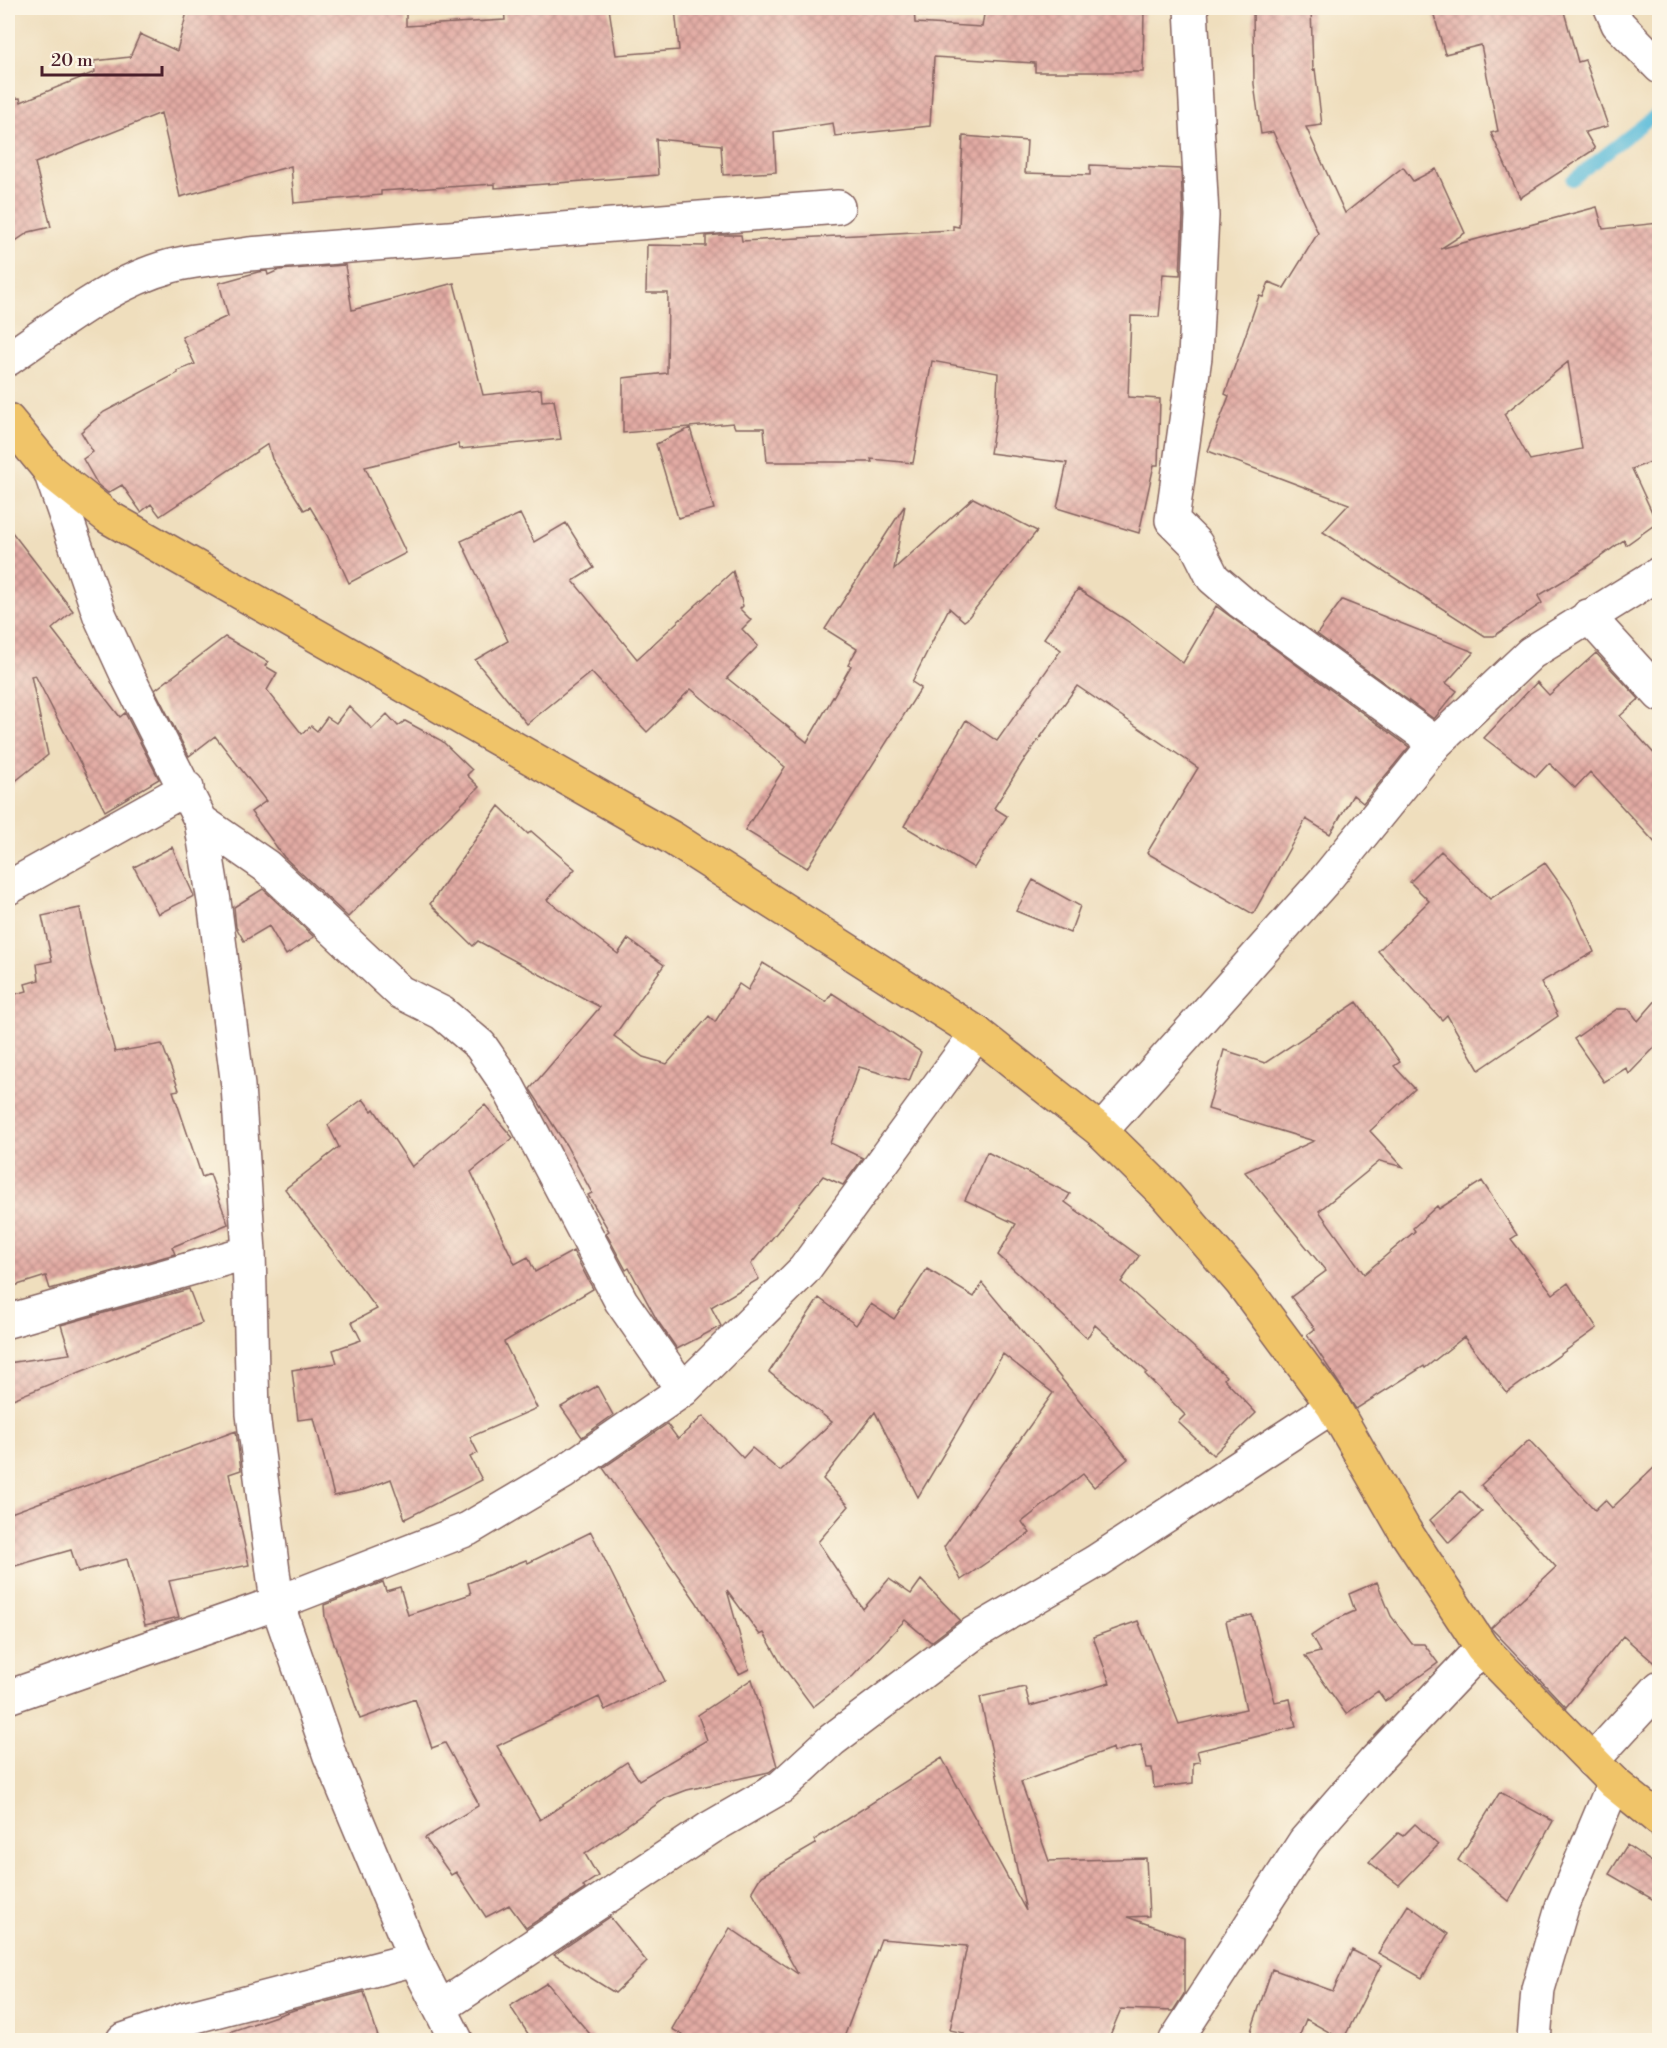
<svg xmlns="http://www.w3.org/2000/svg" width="1667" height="2048" viewBox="0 0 1667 2048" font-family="'Libre Bodoni',serif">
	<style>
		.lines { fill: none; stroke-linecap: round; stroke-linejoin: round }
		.stream { stroke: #5cbcda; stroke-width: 12 }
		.building { fill: url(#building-cross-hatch); fill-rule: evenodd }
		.minor-casing { stroke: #84625e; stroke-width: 36 }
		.major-casing { stroke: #84625e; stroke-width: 36 }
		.minor { stroke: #fff; stroke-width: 33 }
		.major { stroke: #f0c469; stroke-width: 33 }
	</style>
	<defs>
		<pattern id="building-cross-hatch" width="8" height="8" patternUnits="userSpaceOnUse" patternTransform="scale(1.5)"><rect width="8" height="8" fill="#e3aca4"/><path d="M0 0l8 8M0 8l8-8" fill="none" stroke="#ba8b86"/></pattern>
	</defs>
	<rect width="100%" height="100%" fill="#fcf5e5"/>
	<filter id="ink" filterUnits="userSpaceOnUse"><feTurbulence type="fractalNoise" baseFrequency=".0167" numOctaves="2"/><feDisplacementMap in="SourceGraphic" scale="12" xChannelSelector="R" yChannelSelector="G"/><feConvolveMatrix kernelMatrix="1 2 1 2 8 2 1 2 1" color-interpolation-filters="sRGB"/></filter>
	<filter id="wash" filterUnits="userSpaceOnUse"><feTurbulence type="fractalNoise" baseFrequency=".008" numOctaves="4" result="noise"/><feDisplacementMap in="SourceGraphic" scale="24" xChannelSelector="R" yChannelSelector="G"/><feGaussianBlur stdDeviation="1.35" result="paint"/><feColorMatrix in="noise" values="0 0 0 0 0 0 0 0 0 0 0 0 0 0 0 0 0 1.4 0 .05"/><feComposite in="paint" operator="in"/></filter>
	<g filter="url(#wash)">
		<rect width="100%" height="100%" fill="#efdebd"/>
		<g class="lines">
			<path class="stream" d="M 1572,180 L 1660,111"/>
		</g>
		<g id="blocks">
			<path class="building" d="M 188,8 L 406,9 L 406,26 L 505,20 L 504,8 L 609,8 L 616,55 L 679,50 L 675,8 L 914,8 L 915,23 L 982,27 L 985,8 L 1144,8 L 1143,72 L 1035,72 L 1035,63 L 934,57 L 930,126 L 835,136 L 833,123 L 774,132 L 776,172 L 723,175 L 721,145 L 656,139 L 658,175 L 495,188 L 495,184 L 381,191 L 381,195 L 294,203 L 291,166 L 180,197 L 161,113 L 35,163 L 51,227 L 29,232 L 8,246 L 8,99 L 20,98 L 21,102 L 95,72 L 94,61 L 130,57 L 140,34 L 177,51 Z
				M 1253,8 L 1311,8 L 1313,70 L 1315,69 L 1322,125 L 1306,127 L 1345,213 L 1403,167 L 1413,181 L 1436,169 L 1465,233 L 1440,249 L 1597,207 L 1603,229 L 1659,223 L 1659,459 L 1632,469 L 1657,523 L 1626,545 L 1624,540 L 1586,567 L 1538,596 L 1542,603 L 1494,636 L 1485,636 L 1323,532 L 1349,504 L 1208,451 L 1229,396 L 1225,394 L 1259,296 L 1263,297 L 1269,282 L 1284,288 L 1318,233 L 1273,132 L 1261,134 L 1254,84 ZM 1568,362 L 1582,449 L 1530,460 L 1504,414 Z
				M 1432,8 L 1563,8 L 1578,62 L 1585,60 L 1608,126 L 1585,132 L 1595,149 L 1520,198 L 1491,133 L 1498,131 L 1481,45 L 1445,54 Z
				M 963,136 L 1027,141 L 1025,173 L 1090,175 L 1090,165 L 1181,169 L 1183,216 L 1180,275 L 1163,274 L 1159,317 L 1131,316 L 1128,397 L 1160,399 L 1158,465 L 1154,465 L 1139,533 L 1057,508 L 1067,463 L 990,453 L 996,417 L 998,373 L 932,361 L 913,463 L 871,459 L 872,462 L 767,462 L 764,428 L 735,428 L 733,423 L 623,433 L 623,378 L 667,373 L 668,293 L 646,293 L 647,245 L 706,246 L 706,236 L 718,235 L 741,235 L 742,241 L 953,230 L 953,226 L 959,227 Z
				M 345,265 L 352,310 L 454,283 L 483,395 L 541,389 L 542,401 L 554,400 L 561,439 L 460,449 L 458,444 L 365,467 L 406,553 L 349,583 L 327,535 L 310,507 L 304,510 L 272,459 L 268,444 L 160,516 L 151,504 L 141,512 L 122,485 L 108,493 L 98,485 L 83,459 L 93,452 L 81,432 L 104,412 L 178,373 L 177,371 L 195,364 L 182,337 L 228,316 L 219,283 L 258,272 L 267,271 L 268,275 L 279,270 Z
				M 690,428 L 714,509 L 678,518 L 656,444 Z
				M 973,498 L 1037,531 L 967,619 L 964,621 L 949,608 L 912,682 L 921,688 L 807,868 L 745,830 L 785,767 L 691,689 L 647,732 L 591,672 L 527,724 L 475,660 L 508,641 L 461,541 L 520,514 L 534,542 L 566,523 L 594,568 L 573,581 L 637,659 L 733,571 L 743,606 L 740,609 L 751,620 L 742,629 L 758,646 L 727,678 L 807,742 L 851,666 L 848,665 L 857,649 L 825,629 L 905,505 L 894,569 Z
				M 8,527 L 73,611 L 52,629 L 120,717 L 125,713 L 159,779 L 105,811 L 35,675 L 31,676 L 48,755 L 8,787 Z
				M 1078,589 L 1132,624 L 1183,663 L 1216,606 L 1409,747 L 1363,803 L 1353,795 L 1330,834 L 1306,819 L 1253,914 L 1147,853 L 1198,768 L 1077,686 L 1022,763 L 994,808 L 1007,816 L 974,868 L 904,826 L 966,720 L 997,741 L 1061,650 L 1044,638 Z
				M 1342,600 L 1474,652 L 1446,683 L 1457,691 L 1434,719 L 1317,634 Z
				M 225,637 L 268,662 L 265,666 L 277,673 L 267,690 L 302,734 L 311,726 L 317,731 L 327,717 L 336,723 L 349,706 L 372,729 L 387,714 L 398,726 L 405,721 L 442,741 L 472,770 L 467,775 L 479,787 L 348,917 L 284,857 L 251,812 L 266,801 L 215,736 L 189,756 L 155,690 Z
				M 1596,653 L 1639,699 L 1620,716 L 1659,759 L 1659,847 L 1590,772 L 1575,788 L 1549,763 L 1536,777 L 1484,738 L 1537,682 L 1549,695 Z
				M 499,806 L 528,834 L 531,831 L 575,869 L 547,900 L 618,954 L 628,939 L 664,965 L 614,1036 L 643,1057 L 667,1064 L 709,1016 L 715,1022 L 739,984 L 748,990 L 763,963 L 826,1002 L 832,993 L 921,1052 L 909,1081 L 859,1067 L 830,1143 L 863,1158 L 843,1185 L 823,1176 L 751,1264 L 759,1279 L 711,1307 L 721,1326 L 677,1349 L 657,1320 L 629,1268 L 626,1270 L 606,1233 L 609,1231 L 588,1195 L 592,1193 L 566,1145 L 530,1089 L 600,1007 L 478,941 L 473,946 L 430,904 Z
				M 172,847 L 194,896 L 158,914 L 134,867 Z
				M 1441,851 L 1490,899 L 1545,863 L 1570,898 L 1594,952 L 1541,982 L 1558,1016 L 1479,1070 L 1447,1015 L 1442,1020 L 1378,951 L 1429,901 L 1410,882 Z
				M 1033,880 L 1080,906 L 1070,933 L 1016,911 Z
				M 263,889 L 314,937 L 286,955 L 269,926 L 244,941 L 236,927 L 234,907 Z
				M 80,908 L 91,965 L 115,1052 L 162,1044 L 179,1090 L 173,1091 L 202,1177 L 210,1174 L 228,1224 L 172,1247 L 175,1254 L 50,1289 L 46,1276 L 8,1288 L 8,996 L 27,991 L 25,984 L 39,980 L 37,964 L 52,961 L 42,916 Z
				M 1659,997 L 1659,1043 L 1629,1074 L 1626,1068 L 1604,1082 L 1574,1039 L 1617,1009 L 1629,1009 L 1638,1021 Z
				M 1357,1002 L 1400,1062 L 1394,1066 L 1415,1089 L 1370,1131 L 1403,1167 L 1380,1161 L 1319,1211 L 1364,1274 L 1415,1231 L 1413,1228 L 1437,1206 L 1439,1209 L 1482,1181 L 1517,1235 L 1511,1239 L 1553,1294 L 1568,1283 L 1597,1328 L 1507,1393 L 1464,1337 L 1425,1368 L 1424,1366 L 1356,1409 L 1307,1335 L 1315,1329 L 1291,1297 L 1326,1271 L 1245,1172 L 1314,1141 L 1208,1109 L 1224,1050 L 1265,1063 Z
				M 363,1099 L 372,1111 L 374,1109 L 412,1167 L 485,1105 L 513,1138 L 471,1172 L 515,1264 L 528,1257 L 535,1272 L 573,1251 L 593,1289 L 504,1342 L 537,1408 L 470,1437 L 478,1453 L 470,1457 L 482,1480 L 405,1519 L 391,1479 L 363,1490 L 334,1496 L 314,1418 L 298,1420 L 292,1370 L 337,1363 L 333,1350 L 361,1340 L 352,1322 L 377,1309 L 285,1189 L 339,1147 L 328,1125 Z
				M 987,1152 L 1070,1194 L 1065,1202 L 1139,1256 L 1121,1282 L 1226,1376 L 1224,1379 L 1256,1413 L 1213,1455 L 1178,1422 L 1185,1415 L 1145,1374 L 1147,1372 L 1095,1325 L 1087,1338 L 998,1255 L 1016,1224 L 965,1200 Z
				M 927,1269 L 974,1297 L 982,1283 L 1128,1459 L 1094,1487 L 1083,1474 L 1022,1522 L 1030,1533 L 961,1580 L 944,1547 L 1053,1393 L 1003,1354 L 918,1497 L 875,1412 L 823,1479 L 849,1506 L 818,1542 L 863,1609 L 889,1579 L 911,1594 L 921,1580 L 960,1620 L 931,1642 L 905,1620 L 853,1676 L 813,1707 L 782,1665 L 764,1633 L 760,1635 L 727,1590 L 749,1669 L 739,1674 L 697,1603 L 603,1468 L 667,1424 L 678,1439 L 703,1416 L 743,1458 L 752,1448 L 780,1471 L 832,1422 L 769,1372 L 819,1298 L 856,1325 L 871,1304 L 894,1319 Z
				M 189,1289 L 202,1323 L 8,1401 L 8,1363 L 70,1354 L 61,1325 Z
				M 597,1386 L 613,1415 L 582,1437 L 561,1407 Z
				M 236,1431 L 241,1470 L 229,1474 L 249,1565 L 169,1581 L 179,1617 L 145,1625 L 127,1559 L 78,1572 L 71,1550 L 8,1568 L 8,1514 Z
				M 1529,1440 L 1595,1510 L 1605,1500 L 1612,1508 L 1659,1463 L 1659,1667 L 1623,1636 L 1566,1707 L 1491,1628 L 1556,1567 L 1481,1485 Z
				M 1461,1491 L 1482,1512 L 1449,1543 L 1430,1520 Z
				M 591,1532 L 665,1681 L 605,1710 L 599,1697 L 497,1746 L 540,1820 L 627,1762 L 639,1780 L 707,1740 L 698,1715 L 752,1679 L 777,1766 L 769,1772 L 687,1790 L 666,1798 L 585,1854 L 598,1876 L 583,1886 L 585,1889 L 526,1928 L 509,1905 L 486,1917 L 456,1872 L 451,1875 L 425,1838 L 478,1806 L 477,1801 L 445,1743 L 432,1748 L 415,1699 L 360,1719 L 325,1617 L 324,1605 L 383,1582 L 386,1591 L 400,1587 L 408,1615 L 471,1594 L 468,1583 L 526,1560 L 528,1563 Z
				M 1377,1582 L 1391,1616 L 1412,1644 L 1424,1644 L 1438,1663 L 1385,1701 L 1378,1691 L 1346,1714 L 1305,1656 L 1320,1652 L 1311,1636 L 1335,1620 L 1355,1611 L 1349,1594 Z
				M 1252,1615 L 1275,1702 L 1290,1699 L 1296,1727 L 1197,1751 L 1200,1762 L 1193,1763 L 1193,1783 L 1154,1788 L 1152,1768 L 1146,1768 L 1141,1745 L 1114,1752 L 1113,1748 L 1021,1782 L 1049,1861 L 1146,1858 L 1149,1916 L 1127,1917 L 1184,1937 L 1184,1994 L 1173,2011 L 1121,2009 L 1108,2040 L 963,2040 L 964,2033 L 950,2030 L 967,1946 L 881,1939 L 843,2040 L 772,2038 L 691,2040 L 672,2029 L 730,1928 L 798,1974 L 752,1891 L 761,1876 L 816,1844 L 814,1840 L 942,1758 L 1026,1911 L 980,1697 L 1025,1687 L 1030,1706 L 1110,1683 L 1093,1637 L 1138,1621 L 1179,1724 L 1246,1709 L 1226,1621 Z
				M 1500,1792 L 1553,1821 L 1509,1901 L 1458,1860 Z
				M 1415,1824 L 1438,1845 L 1399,1885 L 1369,1862 L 1398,1833 L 1403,1836 Z
				M 1627,1845 L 1659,1867 L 1659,1903 L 1609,1874 Z
				M 1408,1905 L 1448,1934 L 1422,1978 L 1378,1953 Z
				M 610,1917 L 647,1962 L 615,1993 L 554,1955 Z
				M 1352,1950 L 1381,1965 L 1343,2040 L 1306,2019 L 1298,2040 L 1248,2040 L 1272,1969 L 1333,1991 Z
				M 547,1983 L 572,2013 L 595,2040 L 532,2040 L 510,2006 Z
				M 364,1992 L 379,2040 L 221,2040 L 220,2035 L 294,2010 Z"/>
		</g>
	</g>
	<g filter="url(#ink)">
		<use href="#blocks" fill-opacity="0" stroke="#84625e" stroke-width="1.5"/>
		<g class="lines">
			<g class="minor-casing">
				<path id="minor" d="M 1191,8 L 1202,216 L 1195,357 L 1172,520 L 1196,544 L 1213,578 L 1241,602 L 1436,743
					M 1611,8 L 1618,24 L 1660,67
					M 8,359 C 58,325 111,282 171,266 C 196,259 223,258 249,254 L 838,207
					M 50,471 L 100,616 L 128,677 L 201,821 L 266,866 L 400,992 L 442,1013 L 480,1045 L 506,1083 L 621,1301 L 683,1390
					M 1588,616 L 1660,695
					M 201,821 L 214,901 L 238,1086 L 249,1252 L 253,1414 L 277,1603 L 330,1756 L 415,1959 L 456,2040
					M 8,888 L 187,788
					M 1101,1131 L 1325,880 L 1436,743 L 1531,653 L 1660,573
					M 8,1321 L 249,1252
					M 8,1697 L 277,1603 L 468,1529 L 564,1472 L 683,1390 L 804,1270 L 977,1033
					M 1592,1761 L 1660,1687
					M 440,2008 L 710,1828 L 781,1787 L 832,1740 L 974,1633 L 1095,1562 L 1333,1406
					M 123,2040 L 184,2019 L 415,1959
					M 1176,2040 L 1305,1841 L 1374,1762 L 1482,1648
					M 1534,2040 L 1538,1989 L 1562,1907 L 1614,1783"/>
			</g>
			<g class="major-casing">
				<path id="major" d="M 8,420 L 50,471 L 108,517 L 672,838 L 977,1033 L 1101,1131 L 1165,1194 L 1241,1282 L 1333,1406 L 1405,1531 L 1482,1648 L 1614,1783 L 1660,1820"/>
			</g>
			<use href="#minor" class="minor"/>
			<use href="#major" class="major"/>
		</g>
	</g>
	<rect width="1667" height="2048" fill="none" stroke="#fcf5e5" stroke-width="30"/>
	<path d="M42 66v9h120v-9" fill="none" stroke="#4a1f2b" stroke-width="3"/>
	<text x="51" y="66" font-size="18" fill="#4a1f2b" stroke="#fcf5e5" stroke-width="4.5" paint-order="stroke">20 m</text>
</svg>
